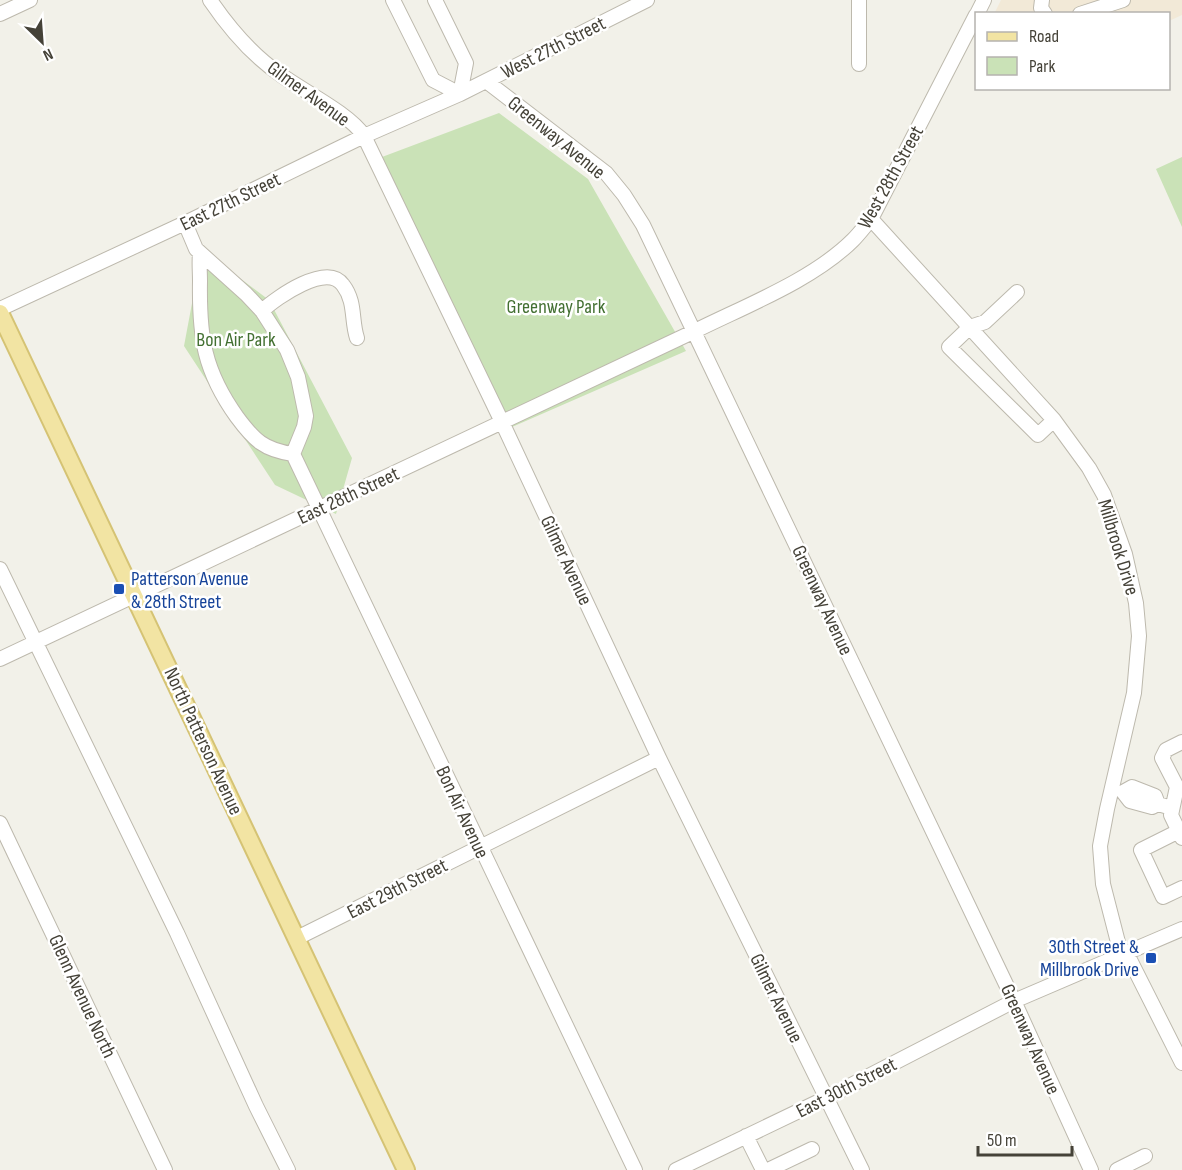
<svg xmlns="http://www.w3.org/2000/svg" width="1182" height="1170" viewBox="0 0 1182 1170" font-family="'Sofia Sans Condensed',sans-serif">
	<style>
		.commercial { fill: #f2e9d7 }
		.green { fill: #cae2b7 }
		.lines { fill: none; stroke-linecap: round; stroke-linejoin: round }
		.minor-casing { stroke: #bdb9ad; stroke-width: 16 }
		.major-casing { stroke: #d5c374; stroke-width: 20 }
		.minor { stroke: #fff; stroke-width: 14 }
		.major { stroke: #f2e4a3; stroke-width: 16 }
		.transit-dot { fill: #1a4fb4; stroke: #fff; stroke-width: 2 }
		.labels { text-anchor: middle; stroke-width: 5; stroke-linejoin: round; paint-order: stroke }
		.street-label { font-size: 20px; fill: #454238; stroke: #fff }
		.park-label { font-size: 20px; fill: #437032; stroke: #fff }
		.transit-label { font-size: 20px; fill: #164399; stroke: #fff; text-anchor: start }
	</style>
	<rect width="100%" height="100%" fill="#f2f1e9"/>
	<path class="commercial" d="M 1001,0 L 1182,0 L 1182,15 L 1169,21 L 1168,14 L 994,14 Z"/>
	<path class="green" d="M 499,113 L 588,179 L 686,351 L 512,427 L 382,157 Z
		M 1182,157 L 1182,227 L 1156,169 Z
		M 202,250 L 269,300 L 352,458 L 336,514 L 275,485 L 184,346 Z"/>
	<g class="lines">
		<g class="minor-casing">
			<path id="minor" d="M 210,0 C 229,28 253,56 281,75 C 303,91 350,114 364,136 L 502,422 L 659,758 L 862,1170
				M 393,0 L 433,80 L 460,94
				M 435,0 L 466,63 L 460,94
				M 1042,0 L 1041,8 L 1045,14
				M 0,14 L 30,0
				M 977,14 L 984,0
				M 1080,14 L 1123,0
				M 859,64 L 859,0
				M 486,81 L 606,173 L 624,195 L 643,225 L 1014,1001 L 1091,1170
				M 871,219 L 1054,420 L 1089,468 L 1104,495 L 1125,554 L 1136,603 L 1139,636 L 1134,693 L 1107,809 L 1100,846 L 1103,884 L 1121,954
				M 185,223 L 196,249 L 246,294 L 262,311 L 287,350 L 298,377 L 306,416 L 304,427 L 293,454
				M 200,253 C 199,263 200,272 200,281 C 199,337 204,371 237,417 C 254,440 264,450 293,454
				M 1017,292 L 985,322 L 970,327 L 949,347 L 1038,435 L 1054,420
				M 0,309 L 185,223 L 364,136 L 460,94 L 647,0
				M 262,311 C 277,297 327,262 343,285 C 356,302 351,320 357,338
				M 293,454 L 635,1170
				M 0,569 L 177,933 L 256,1106 L 288,1170
				M 0,659 L 695,331 C 745,306 813,280 853,240 C 859,234 865,226 871,219 L 976,15
				M 1182,742 L 1166,750 L 1162,758 L 1177,787 L 1171,815 L 1182,838
				M 1158,804 L 1155,796 L 1132,787 L 1123,792 L 1130,801 L 1152,807 L 1158,804 L 1172,808
				M 0,823 L 165,1170
				M 1179,831 L 1141,850 L 1163,897 L 1182,888
				M 297,938 L 659,758
				M 1126,952 L 1182,1063
				M 746,1136 L 763,1170
				M 676,1170 L 826,1098 L 1014,1001 L 1182,929
				M 768,1170 L 812,1149
				M 1117,1170 L 1145,1156"/>
		</g>
		<g class="major-casing">
			<path id="major" d="M 0,313 L 406,1170"/>
		</g>
		<use href="#minor" class="minor"/>
		<use href="#major" class="major"/>
	</g>
	<g class="transit-dot">
		<rect x="113" y="583" width="12" height="12" rx="3"/>
		<rect x="1145" y="952" width="12" height="12" rx="3"/>
	</g>
	<g class="labels">
		<g class="street-label">
			<text transform="translate(553 47) rotate(-27)" y="7">West 27th Street</text>
			<text transform="translate(309 93) rotate(36)" y="7">Gilmer Avenue</text>
			<text transform="translate(557 137) rotate(39)" y="7">Greenway Avenue</text>
			<text transform="translate(890 177) rotate(-61)" y="7">West 28th Street</text>
			<text transform="translate(230 201) rotate(-26)" y="7">East 27th Street</text>
			<text transform="translate(348 495) rotate(-25)" y="7">East 28th Street</text>
			<text transform="translate(1119 547) rotate(73)" y="7">Millbrook Drive</text>
			<text transform="translate(567 560) rotate(65)" y="7">Gilmer Avenue</text>
			<text transform="translate(823 600) rotate(65)" y="7">Greenway Avenue</text>
			<text transform="translate(204 741) rotate(65)" y="7">North Patterson Avenue</text>
			<text transform="translate(463 812) rotate(65)" y="7">Bon Air Avenue</text>
			<text transform="translate(397 888) rotate(-27)" y="7">East 29th Street</text>
			<text transform="translate(83 996) rotate(65)" y="7">Glenn Avenue North</text>
			<text transform="translate(777 998) rotate(64)" y="7">Gilmer Avenue</text>
			<text transform="translate(1031 1039) rotate(66)" y="7">Greenway Avenue</text>
			<text transform="translate(846 1087) rotate(-27)" y="7">East 30th Street</text>
		</g>
		<g class="park-label">
			<text x="556" y="313">Greenway Park</text>
			<text x="236" y="346">Bon Air Park</text>
		</g>
		<g class="transit-label">
			<text x="131" y="585">Patterson Avenue<tspan x="131" dy="23">&amp; 28th Street</tspan></text>
			<text x="1139" y="953" text-anchor="end">30th Street &amp;<tspan x="1139" dy="23">Millbrook Drive</tspan></text>
		</g>
	</g>
	<rect x="975" y="12" width="195" height="78" fill="#ffffff" stroke="#b5b3af" stroke-width="1.5"/>
	<rect x="987" y="32" width="30" height="9" fill="#f2e4a3" stroke="#b5b3af" stroke-width="1.5"/>
	<text x="1029" y="42" font-size="18" fill="#454238">Road</text>
	<rect x="987" y="57" width="30" height="18" fill="#cae2b7" stroke="#b5b3af" stroke-width="1.5"/>
	<text x="1029" y="72" font-size="18" fill="#454238">Park</text>
	<g transform="translate(42 42) rotate(155)" stroke="#ffffff" stroke-width="4.5" paint-order="stroke">
	<path d="M0-4.5L10 22L0 15L-10 22Z" fill="#454238"/>
	<text y="-9" font-size="16" font-weight="bold" text-anchor="middle" fill="#454238">N</text>
	</g>
	<path d="M978 1146v9h94v-9" fill="none" stroke="#454238" stroke-width="3"/>
	<text x="987" y="1146" font-size="18" fill="#454238" stroke="#ffffff" stroke-width="4.5" paint-order="stroke">50 m</text>
</svg>
